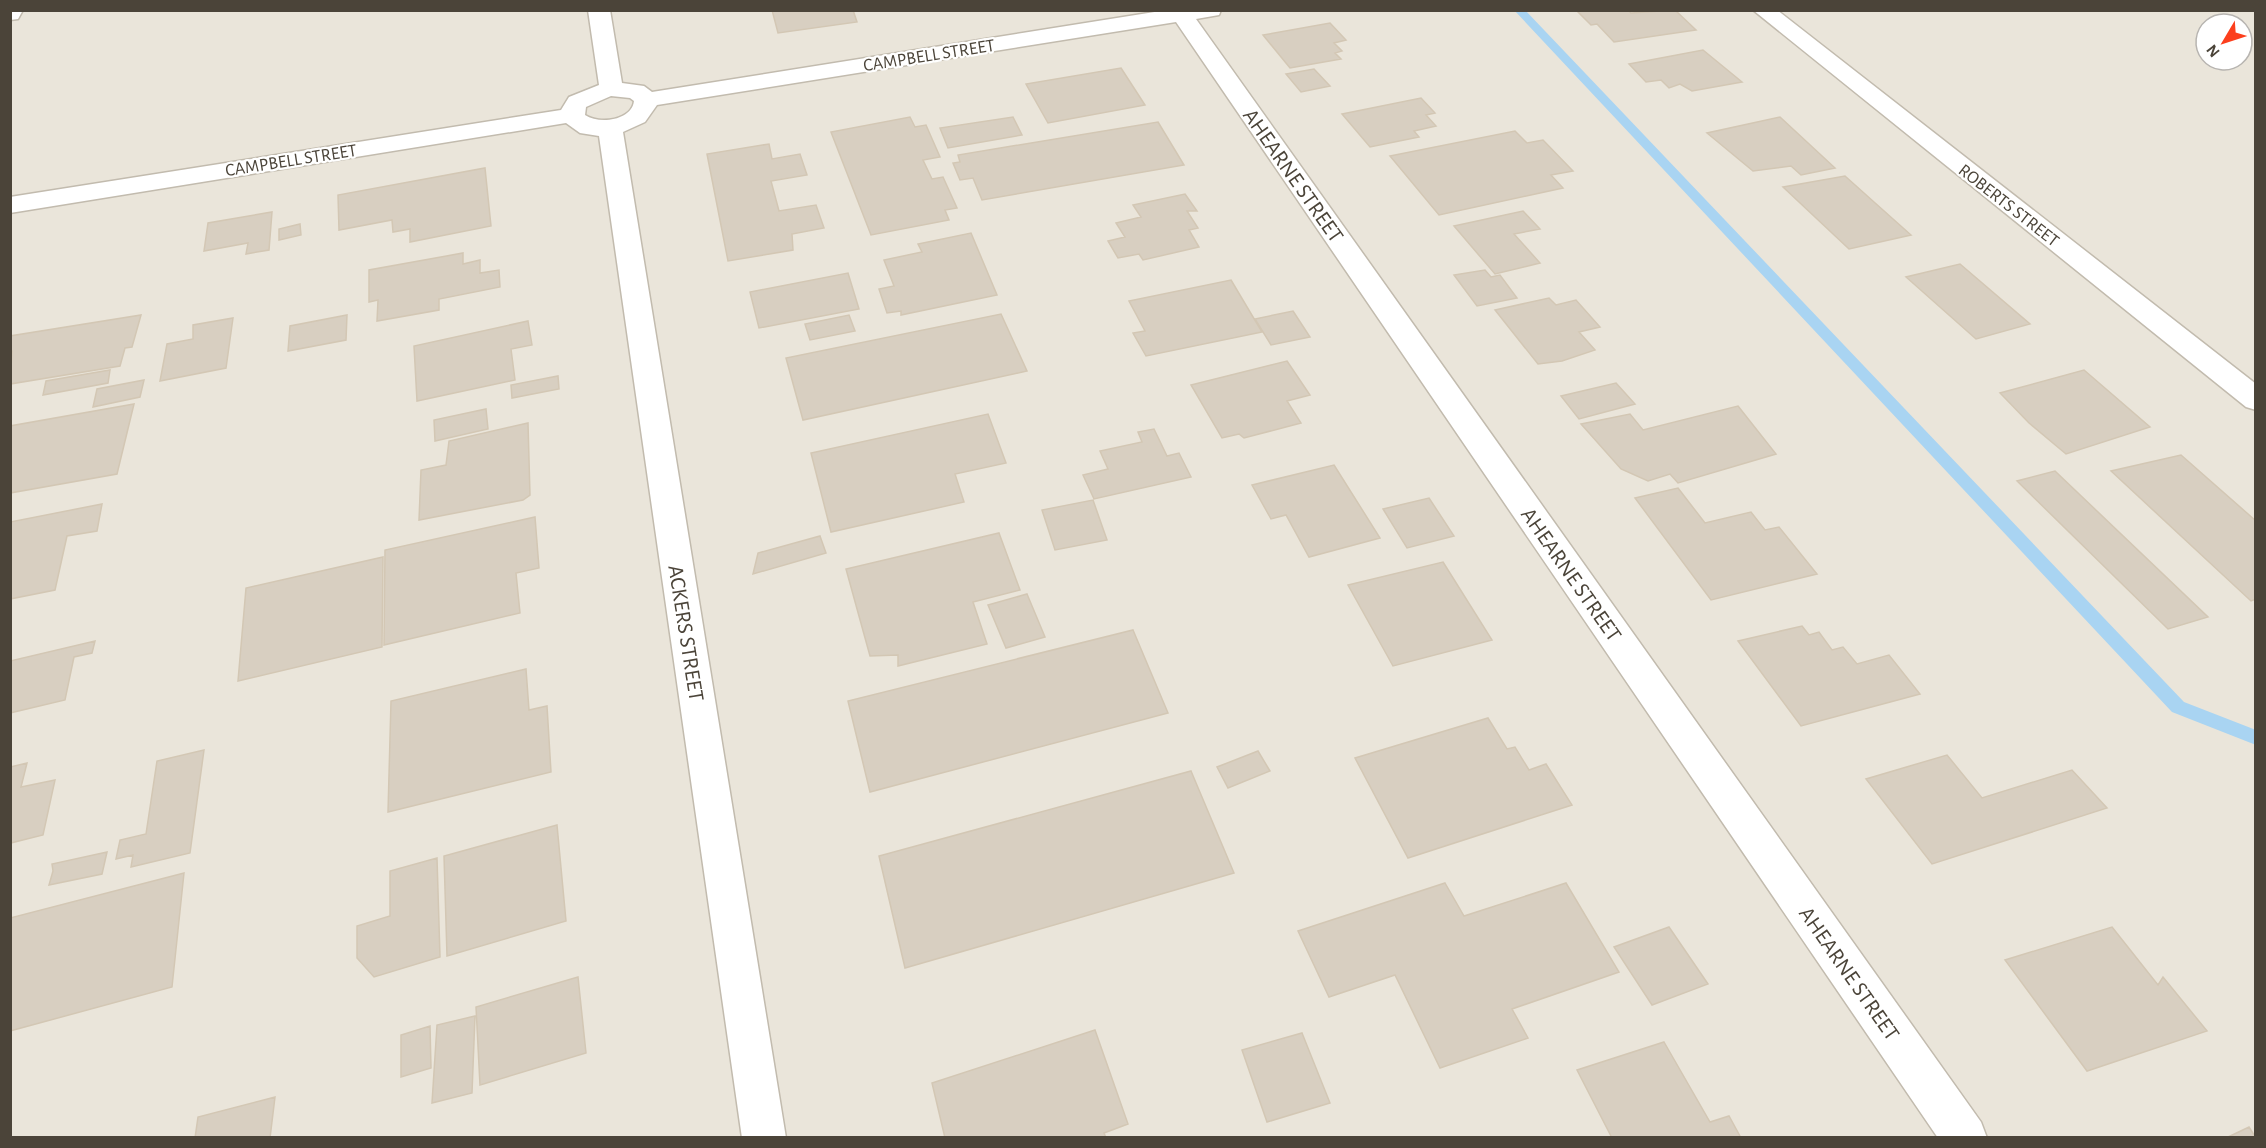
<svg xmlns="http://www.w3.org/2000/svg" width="2266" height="1148" viewBox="0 0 2266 1148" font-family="'Alegreya Sans',sans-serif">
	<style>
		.residential { fill: #eae5da; fill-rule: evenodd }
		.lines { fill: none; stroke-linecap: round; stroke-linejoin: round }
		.stream { fill: #a9d4f2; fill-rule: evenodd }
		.building { fill: #d8cfc1; stroke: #d3c7b4; stroke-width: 1.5 }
		.minor-casing { stroke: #c2bbae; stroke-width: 3 }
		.minor { fill: #fff; fill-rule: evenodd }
		.labels { text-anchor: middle; stroke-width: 4.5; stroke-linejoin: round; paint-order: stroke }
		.far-street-label { font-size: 18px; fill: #4b4439; stroke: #fff }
		.street-label { font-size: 22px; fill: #4b4439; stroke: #fff }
	</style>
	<rect width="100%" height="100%" fill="#f6f3ec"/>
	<path class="residential" d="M 11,11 L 2255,11 L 2255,1137 L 11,1137 ZM 2206,24 L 2242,24 L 2242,60 L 2206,60 Z"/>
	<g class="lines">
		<path class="stream" d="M 1514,10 L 1525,10 L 2184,702 L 2256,730 L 2256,745 L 2172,712 Z"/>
	</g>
	<path class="building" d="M 772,10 L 853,10 L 857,22 L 778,33 Z
		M 1576,10 L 1628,10 L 1631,13 L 1675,10 L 1696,30 L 1614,42 L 1597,24 L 1591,25 Z
		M 1330,23 L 1346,40 L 1334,43 L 1342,51 L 1335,53 L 1341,59 L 1290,68 L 1263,35 Z
		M 1703,50 L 1742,82 L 1692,91 L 1680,84 L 1669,88 L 1661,80 L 1646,82 L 1629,64 Z
		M 1121,68 L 1145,105 L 1048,123 L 1026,84 Z
		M 1314,69 L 1330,86 L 1301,92 L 1286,74 Z
		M 1421,98 L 1435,113 L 1426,115 L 1436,126 L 1414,131 L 1419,137 L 1370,147 L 1342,114 Z
		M 910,117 L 915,127 L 926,125 L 940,157 L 923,160 L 932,179 L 943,177 L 957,208 L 945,210 L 949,220 L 871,235 L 831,132 Z
		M 1013,117 L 1022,135 L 948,148 L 940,128 Z
		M 1780,117 L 1835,168 L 1801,175 L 1791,166 L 1753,171 L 1707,133 Z
		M 1158,122 L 1184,165 L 982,200 L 973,178 L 960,180 L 953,163 L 960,162 L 958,155 Z
		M 1515,131 L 1527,143 L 1543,140 L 1573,171 L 1551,175 L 1563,188 L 1439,215 L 1390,156 Z
		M 769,144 L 772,159 L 800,154 L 807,175 L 771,181 L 779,211 L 816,205 L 824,228 L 792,234 L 793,250 L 728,261 L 707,154 Z
		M 485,168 L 491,226 L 410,242 L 410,229 L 393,232 L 392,220 L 339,230 L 338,195 Z
		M 1845,176 L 1874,202 L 1911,235 L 1849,249 L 1783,187 Z
		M 1185,194 L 1197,211 L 1187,211 L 1198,228 L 1189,230 L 1199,247 L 1143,260 L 1139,254 L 1118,258 L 1108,241 L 1125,237 L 1116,223 L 1141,217 L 1133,205 Z
		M 1523,211 L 1540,229 L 1514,234 L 1540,263 L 1495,274 L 1454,226 Z
		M 272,212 L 269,250 L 246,254 L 248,243 L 204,251 L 208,223 Z
		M 300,224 L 301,235 L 279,240 L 279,229 Z
		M 971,233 L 997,295 L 901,315 L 901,311 L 887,313 L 879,289 L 894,286 L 884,260 L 922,252 L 918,244 Z
		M 463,253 L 463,264 L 480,260 L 480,273 L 499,270 L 500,287 L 439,299 L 439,310 L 377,321 L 378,300 L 369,302 L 369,270 Z
		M 1960,264 L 2030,324 L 1976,339 L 1906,277 Z
		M 1485,270 L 1491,277 L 1500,275 L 1517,298 L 1477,306 L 1454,275 Z
		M 848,273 L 859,309 L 759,328 L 750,292 Z
		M 1231,280 L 1262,332 L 1146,356 L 1133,333 L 1145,331 L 1129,301 Z
		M 1549,298 L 1556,305 L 1576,300 L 1600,327 L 1579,332 L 1595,350 L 1562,361 L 1538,364 L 1495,310 Z
		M 1293,311 L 1310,337 L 1271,345 L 1255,319 Z
		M 1001,314 L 1027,371 L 803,420 L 786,358 Z
		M 141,315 L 132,347 L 125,348 L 120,366 L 10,384 L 12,351 L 10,351 L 10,336 Z
		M 347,315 L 346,340 L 288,351 L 290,326 Z
		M 849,315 L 855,331 L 810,340 L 805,324 Z
		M 233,318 L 226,368 L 160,381 L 167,344 L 193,339 L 193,325 Z
		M 528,321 L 532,345 L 511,349 L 515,380 L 417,401 L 414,346 Z
		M 1287,361 L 1310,395 L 1287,401 L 1301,423 L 1244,438 L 1239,434 L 1222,438 L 1191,385 Z
		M 110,370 L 108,383 L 43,395 L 46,381 Z
		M 2084,370 L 2150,427 L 2066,454 L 2029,423 L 2000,393 Z
		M 558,376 L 559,389 L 512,398 L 511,385 Z
		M 144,380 L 140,397 L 93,407 L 97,389 Z
		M 1616,383 L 1635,404 L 1579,419 L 1561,396 Z
		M 134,404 L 117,474 L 10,493 L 10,426 Z
		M 1738,406 L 1776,454 L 1678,483 L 1670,474 L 1648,481 L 1621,469 L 1581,424 L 1630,414 L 1643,430 Z
		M 486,409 L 488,429 L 435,441 L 434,420 Z
		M 988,414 L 1006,463 L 955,474 L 964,502 L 831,532 L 811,453 Z
		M 528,423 L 530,495 L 523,500 L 419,520 L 421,470 L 446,465 L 449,441 Z
		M 1154,429 L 1167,456 L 1179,453 L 1191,477 L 1094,499 L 1083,475 L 1108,469 L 1100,451 L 1142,442 L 1138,432 Z
		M 2181,455 L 2256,521 L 2256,599 L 2251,601 L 2111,471 Z
		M 1334,465 L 1380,538 L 1309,557 L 1286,515 L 1271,519 L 1252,485 Z
		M 2055,471 L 2208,617 L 2168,629 L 2017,481 Z
		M 1678,488 L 1705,523 L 1751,512 L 1765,530 L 1779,527 L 1817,574 L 1711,600 L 1635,498 Z
		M 1429,498 L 1454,536 L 1407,548 L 1383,509 Z
		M 1093,500 L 1107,540 L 1055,550 L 1042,510 Z
		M 102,504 L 97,531 L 67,536 L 55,590 L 10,599 L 10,522 Z
		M 535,517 L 539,568 L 516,573 L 520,613 L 384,645 L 385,550 Z
		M 999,533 L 1020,590 L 973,602 L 987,644 L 898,666 L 898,655 L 870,656 L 846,569 Z
		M 820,536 L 826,553 L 753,574 L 758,553 Z
		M 383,557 L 382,647 L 238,681 L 246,588 Z
		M 1443,562 L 1492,640 L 1393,666 L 1348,585 Z
		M 1027,594 L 1045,637 L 1006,648 L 988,605 Z
		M 1802,626 L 1809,635 L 1819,632 L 1832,650 L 1843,647 L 1857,664 L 1889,655 L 1920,694 L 1801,726 L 1738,641 Z
		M 1133,630 L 1168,713 L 870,792 L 848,701 Z
		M 95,641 L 92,653 L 74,657 L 65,700 L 10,713 L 10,661 Z
		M 526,669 L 529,710 L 547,706 L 551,772 L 388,812 L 391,701 Z
		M 1488,718 L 1507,749 L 1515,747 L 1529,770 L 1546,764 L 1572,805 L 1408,858 L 1355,758 Z
		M 204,750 L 190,853 L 131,867 L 133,855 L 116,859 L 120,840 L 146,834 L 157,761 Z
		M 1258,751 L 1270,771 L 1228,788 L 1217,767 Z
		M 1947,755 L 1982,798 L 2072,770 L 2107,808 L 1932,864 L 1866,779 Z
		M 27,763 L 21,787 L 55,780 L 43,835 L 11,843 L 10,845 L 10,767 Z
		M 1191,771 L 1234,873 L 905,968 L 879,856 Z
		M 557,825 L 566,921 L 447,956 L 444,856 Z
		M 107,852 L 102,874 L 49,885 L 53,871 L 52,864 Z
		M 437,858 L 440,957 L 374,977 L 357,958 L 357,926 L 390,916 L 390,871 Z
		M 184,873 L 172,987 L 10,1031 L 10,918 Z
		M 1445,883 L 1464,916 L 1566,883 L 1619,972 L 1512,1009 L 1528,1038 L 1440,1068 L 1395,975 L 1329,997 L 1298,931 Z
		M 1669,927 L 1708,984 L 1652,1005 L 1614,947 Z
		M 2112,927 L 2158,985 L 2163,977 L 2207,1031 L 2087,1071 L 2005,960 Z
		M 578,977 L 586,1053 L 480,1085 L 476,1007 Z
		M 475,1016 L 472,1093 L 432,1103 L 437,1025 Z
		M 430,1026 L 431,1068 L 401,1077 L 401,1035 Z
		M 1095,1030 L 1128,1124 L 1104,1133 L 1106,1138 L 945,1138 L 932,1083 Z
		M 1302,1033 L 1330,1103 L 1267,1122 L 1242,1050 Z
		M 1664,1042 L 1710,1122 L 1729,1116 L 1741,1138 L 1612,1138 L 1577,1070 Z
		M 275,1097 L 270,1138 L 195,1138 L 198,1117 Z
		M 2249,1127 L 2256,1138 L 2226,1138 Z"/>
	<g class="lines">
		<g class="minor-casing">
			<path id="minor" d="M 10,10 L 23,10 L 18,19 L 10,20 Z
				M 588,10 L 610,10 L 622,83 L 644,86 L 652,92 L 1167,10 L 1221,10 L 1219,15 L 1196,19 L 1981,1122 L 1987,1138 L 1938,1138 L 1176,22 L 657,105 L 645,122 L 623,132 L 786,1138 L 742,1138 L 599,136 L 580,133 L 566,123 L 10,213 L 10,197 L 561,110 L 569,97 L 599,85 ZM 611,96 L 630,98 L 634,101 C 632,120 600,125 585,115 L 586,107 Z
				M 1753,10 L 1777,10 L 2256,384 L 2256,410 L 2246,407 Z"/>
		</g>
		<use href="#minor" class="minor"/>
	</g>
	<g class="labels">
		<g class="far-street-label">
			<text transform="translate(929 55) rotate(-9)" y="6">CAMPBELL STREET</text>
			<text transform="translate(291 160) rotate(-9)" y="6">CAMPBELL STREET</text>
			<text transform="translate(2009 205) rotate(38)" y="6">ROBERTS STREET</text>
		</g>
		<g class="street-label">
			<text transform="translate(1294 175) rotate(55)" y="8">AHEARNE STREET</text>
			<text transform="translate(1572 574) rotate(55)" y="8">AHEARNE STREET</text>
			<text transform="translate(687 633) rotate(81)" y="8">ACKERS STREET</text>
			<text transform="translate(1850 973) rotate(55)" y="8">AHEARNE STREET</text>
		</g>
	</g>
	<rect width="2266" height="1148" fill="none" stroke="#4b4439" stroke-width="24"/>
	<g transform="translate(2224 42) rotate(231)"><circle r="28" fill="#ffffff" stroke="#b7b4b0" stroke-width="1.5"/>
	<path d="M0-4.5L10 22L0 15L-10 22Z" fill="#fc3f1d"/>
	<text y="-9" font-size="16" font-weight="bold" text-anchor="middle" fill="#4b4439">N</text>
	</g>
</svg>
